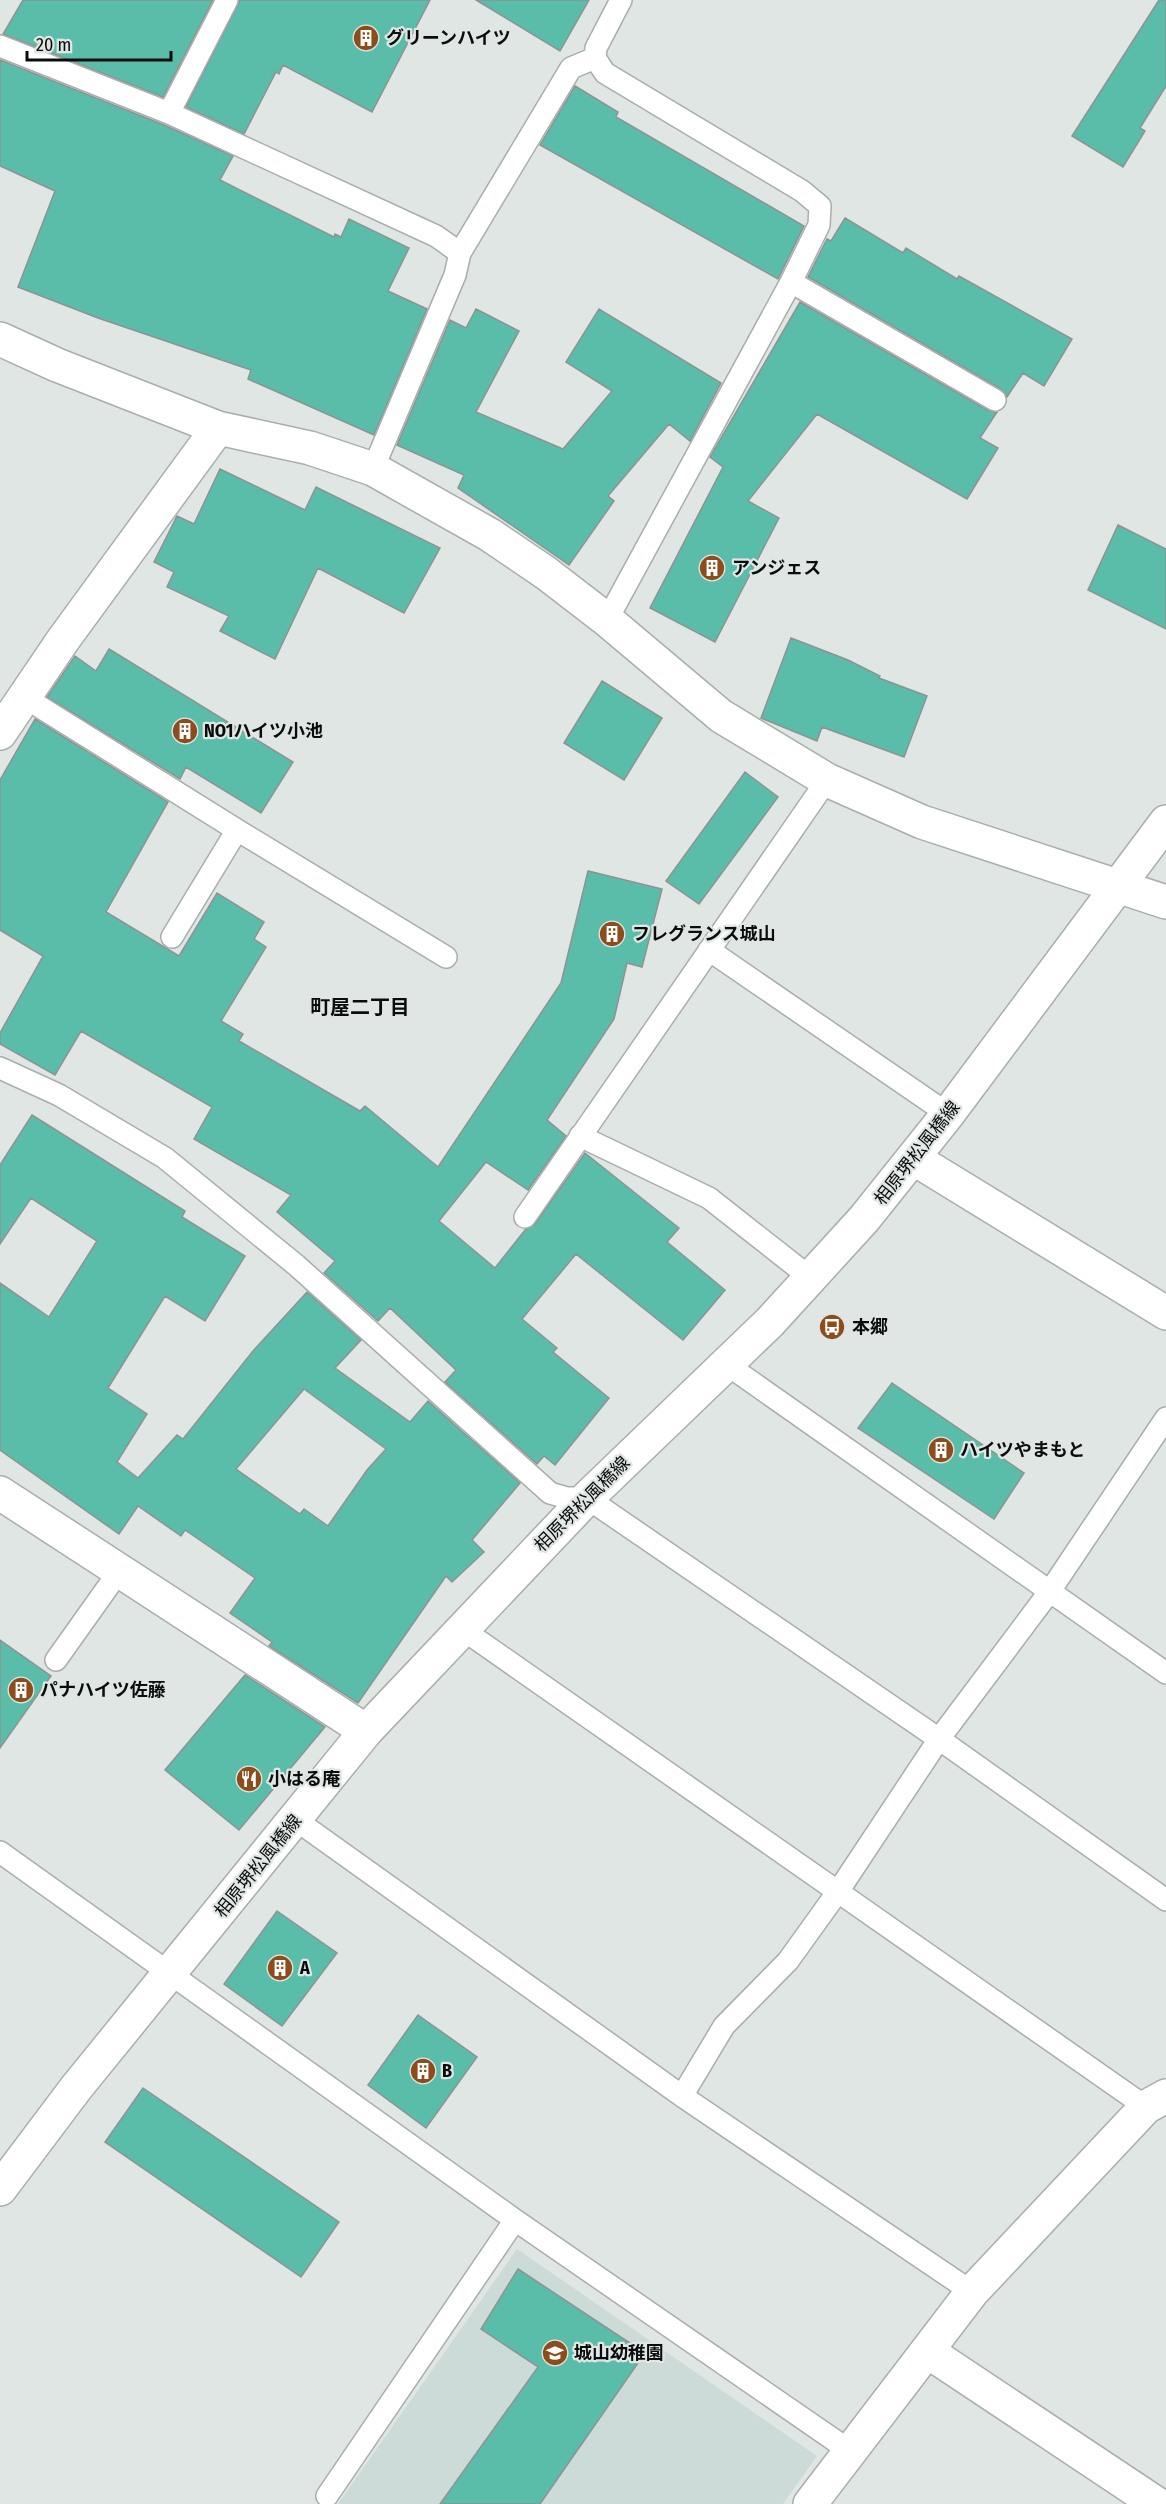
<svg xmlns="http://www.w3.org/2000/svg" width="1166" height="2504" viewBox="0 0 1166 2504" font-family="'Fira Sans Condensed','Noto Sans JP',sans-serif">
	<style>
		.built { fill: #cddbd8 }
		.building { fill: #5abda9; stroke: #8e9392; stroke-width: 1.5; fill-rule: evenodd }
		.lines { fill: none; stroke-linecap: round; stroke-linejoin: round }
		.service-casing { stroke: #a9aead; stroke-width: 24 }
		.minor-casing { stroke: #a9aead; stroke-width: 36 }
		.tertiary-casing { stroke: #a9aead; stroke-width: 36 }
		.service { stroke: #fff; stroke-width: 21 }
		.minor { stroke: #fff; stroke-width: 33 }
		.tertiary { stroke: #fff; stroke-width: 33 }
		.labels { text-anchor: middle; stroke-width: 4.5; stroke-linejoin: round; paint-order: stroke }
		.poi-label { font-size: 18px; font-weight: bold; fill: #0b0d0d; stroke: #e0e6e4; text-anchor: start }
		.street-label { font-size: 18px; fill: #0b0d0d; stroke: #e0e6e4 }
		.neighbourhood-label { font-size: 20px; font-weight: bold; fill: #0b0d0d; stroke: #e0e6e4 }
	</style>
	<rect width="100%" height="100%" fill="#e0e6e4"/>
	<path class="built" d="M 517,2249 L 817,2456 L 783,2504 L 338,2504 Z"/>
	<path class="building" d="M 23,0 L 213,0 L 163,97 L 3,34 Z
		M 240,0 L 430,0 L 372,112 L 283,65 L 279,74 L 276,72 L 244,134 L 186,107 Z
		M 476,0 L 589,0 L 560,51 Z
		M 1159,0 L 1166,0 L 1166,86 L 1140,128 L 1145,131 L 1123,167 L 1072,136 Z
		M 0,60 L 164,125 L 233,156 L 220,180 L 334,237 L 335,234 L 341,237 L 349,219 L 409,248 L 388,291 L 427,309 L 374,435 L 248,379 L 251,370 L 98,318 L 18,287 L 55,191 L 0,166 Z
		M 575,86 L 618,112 L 616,117 L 804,226 L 778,279 L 540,145 Z
		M 845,218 L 903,253 L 906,248 L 957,279 L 959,276 L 1072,339 L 1044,386 L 1023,373 L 1007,397 L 1001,389 L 808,277 L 827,239 L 831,241 Z
		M 800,302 L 989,411 L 997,412 L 980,438 L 998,448 L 967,499 L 817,414 L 748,501 L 779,518 L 715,642 L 650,608 L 723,467 L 710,457 Z
		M 476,309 L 519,331 L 476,412 L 563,449 L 612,391 L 566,362 L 599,309 L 721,383 L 690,441 L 669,424 L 608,496 L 614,501 L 569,565 L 458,488 L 464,475 L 397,445 L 450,320 L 466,328 Z
		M 220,469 L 305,510 L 316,487 L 440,548 L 404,613 L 318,568 L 275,659 L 220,631 L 229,616 L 167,587 L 174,572 L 154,562 L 177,516 L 194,524 Z
		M 1118,525 L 1166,549 L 1166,629 L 1088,590 Z
		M 791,638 L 848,660 L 880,676 L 879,678 L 927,696 L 904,757 L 822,727 L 817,741 L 761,718 Z
		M 109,649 L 293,762 L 261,813 L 186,767 L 180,779 L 47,697 L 75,656 L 96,671 Z
		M 602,681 L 662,718 L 624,780 L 564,743 Z
		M 35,719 L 168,802 L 106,912 L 179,956 L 217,893 L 264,922 L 254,939 L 266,947 L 221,1021 L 243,1034 L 239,1041 L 360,1111 L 365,1106 L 438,1167 L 561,983 L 588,871 L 662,889 L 642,967 L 627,963 L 614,1019 L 547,1120 L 566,1136 L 528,1190 L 486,1162 L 439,1221 L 495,1268 L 525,1230 L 535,1224 L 585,1153 L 679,1228 L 667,1242 L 725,1290 L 683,1340 L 576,1254 L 522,1319 L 557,1348 L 553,1352 L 609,1398 L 555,1465 L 544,1456 L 537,1464 L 445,1382 L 456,1370 L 390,1308 L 378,1321 L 324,1273 L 335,1261 L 277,1212 L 291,1195 L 194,1139 L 212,1107 L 81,1031 L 55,1075 L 0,1044 L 0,1033 L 43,956 L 0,930 L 0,780 Z
		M 745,772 L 778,797 L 699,904 L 666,881 Z
		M 32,1115 L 185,1211 L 182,1217 L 245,1256 L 205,1321 L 165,1296 L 108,1388 L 147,1414 L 117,1462 L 138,1478 L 177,1435 L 183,1439 L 253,1351 L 307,1292 L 361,1340 L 335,1368 L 410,1422 L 428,1401 L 520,1483 L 472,1540 L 484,1552 L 452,1582 L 446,1576 L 358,1703 L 269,1646 L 272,1642 L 230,1613 L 255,1578 L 185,1530 L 181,1536 L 138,1506 L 119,1534 L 0,1450 L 0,1283 L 49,1317 L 97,1241 L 31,1198 L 0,1244 L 0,1165 ZM 304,1389 L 386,1449 L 367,1470 L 328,1526 L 304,1509 L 300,1514 L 236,1469 Z
		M 892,1383 L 1024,1473 L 994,1519 L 858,1428 Z
		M 0,1640 L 51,1676 L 0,1748 Z
		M 245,1675 L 325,1727 L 239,1830 L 165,1770 Z
		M 277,1911 L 337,1953 L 282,2026 L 224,1984 Z
		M 418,2015 L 477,2057 L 426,2128 L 368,2085 Z
		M 143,2088 L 339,2222 L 301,2277 L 105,2142 Z
		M 518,2269 L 645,2353 L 540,2504 L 440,2504 L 538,2367 L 481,2329 Z"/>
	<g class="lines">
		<g class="service-casing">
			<path id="service" d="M 0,46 L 169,113 L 436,236 L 460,253 L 455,275 L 373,469
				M 169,113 L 227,0
				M 460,253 L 571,68 L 595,58
				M 791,282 L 995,400
				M 607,620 L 791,282 L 819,225 L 820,206 L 802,191 L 605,73 L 595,58 L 596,48 L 621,0
				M 24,697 L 237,830 L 172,937
				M 237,830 L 446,957
				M 709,950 L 948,1114
				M 0,1068 L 59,1095 L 165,1158 L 296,1265 L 550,1493 L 567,1498 L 587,1498 L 939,1739 L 1166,1900
				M 580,1136 L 709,1198 L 812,1279
				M 525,1217 L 827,780
				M 726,1364 L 1166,1673
				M 462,1629 L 1146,2107
				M 56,1660 L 120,1570
				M 296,1820 L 682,2096 L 972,2292
				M 0,1852 L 515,2220 L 850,2451
				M 682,2096 L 724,2026 L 788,1961 L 839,1890 L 939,1739 L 1050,1591 L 1166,1418
				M 327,2496 L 515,2220"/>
		</g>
		<g class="minor-casing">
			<path id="minor" d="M 0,339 L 57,365 L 218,428 L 310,448 L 373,469 L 490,535 L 546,573 L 607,620 L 721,716 L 827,780 L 922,822 L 1166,902
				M 0,733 L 63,640 L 218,428
				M 913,1158 L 1166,1313
				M 0,1493 L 366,1731
				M 927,2351 L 1157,2504
				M 810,2504 L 972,2292 L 1146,2107 L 1166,2096"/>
		</g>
		<g class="tertiary-casing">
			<path id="tertiary" d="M 0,2189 L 76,2088 L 366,1731 L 587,1498 L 770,1322 L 864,1219 L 948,1114 L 1166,822"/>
		</g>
		<use href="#service" class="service"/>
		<use href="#minor" class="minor"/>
		<use href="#tertiary" class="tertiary"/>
	</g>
	<defs>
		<g id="building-disc" transform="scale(1.35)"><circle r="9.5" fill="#8e4c1b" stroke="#e0e6e4"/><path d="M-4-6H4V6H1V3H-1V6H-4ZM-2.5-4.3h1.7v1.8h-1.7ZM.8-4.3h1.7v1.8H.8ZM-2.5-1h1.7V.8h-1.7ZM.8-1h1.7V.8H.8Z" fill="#fff"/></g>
		<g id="bus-disc" transform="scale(1.35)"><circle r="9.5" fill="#8e4c1b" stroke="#e0e6e4"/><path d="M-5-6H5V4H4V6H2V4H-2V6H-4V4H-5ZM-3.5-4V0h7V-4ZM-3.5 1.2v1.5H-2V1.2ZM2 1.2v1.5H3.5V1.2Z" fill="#fff"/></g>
		<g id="restaurant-disc" transform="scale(1.35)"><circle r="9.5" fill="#8e4c1b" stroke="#e0e6e4"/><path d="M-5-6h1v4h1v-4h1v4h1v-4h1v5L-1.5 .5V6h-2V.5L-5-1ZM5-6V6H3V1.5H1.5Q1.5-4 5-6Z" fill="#fff"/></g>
		<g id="school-disc" transform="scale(1.35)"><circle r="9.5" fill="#8e4c1b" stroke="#e0e6e4"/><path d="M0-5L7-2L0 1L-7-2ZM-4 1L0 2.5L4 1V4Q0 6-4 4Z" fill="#fff"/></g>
	</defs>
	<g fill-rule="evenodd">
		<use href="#building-disc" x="366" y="38"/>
		<use href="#building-disc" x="712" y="568"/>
		<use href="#building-disc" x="185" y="731"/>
		<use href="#building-disc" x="612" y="934"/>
		<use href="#bus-disc" x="832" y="1327"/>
		<use href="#building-disc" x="941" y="1450"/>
		<use href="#building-disc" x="21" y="1690"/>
		<use href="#restaurant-disc" x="249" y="1779"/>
		<use href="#building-disc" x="280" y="1968"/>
		<use href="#building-disc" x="423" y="2071"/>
		<use href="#school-disc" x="555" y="2353"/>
	</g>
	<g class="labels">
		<g class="poi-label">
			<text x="386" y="44">グリーンハイツ</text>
			<text x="732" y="574">アンジェス</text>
			<text x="204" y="737">NO1ハイツ小池</text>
			<text x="632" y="940">フレグランス城山</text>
			<text x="852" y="1333">本郷</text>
			<text x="960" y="1456">ハイツやまもと</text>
			<text x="40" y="1696">パナハイツ佐藤</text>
			<text x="268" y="1785">小はる庵</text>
			<text x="300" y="1974">A</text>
			<text x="442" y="2077">B</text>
			<text x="574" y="2359">城山幼稚園</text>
		</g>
		<g class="street-label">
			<text transform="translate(917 1153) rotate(-52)" y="6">相原堺松風橋線</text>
			<text transform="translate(582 1504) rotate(-45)" y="6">相原堺松風橋線</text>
			<text transform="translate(258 1866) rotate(-51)" y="6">相原堺松風橋線</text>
		</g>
		<g class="neighbourhood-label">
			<text x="360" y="1014">町屋二丁目</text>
		</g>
	</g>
	<path d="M27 51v9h144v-9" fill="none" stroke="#0b0d0d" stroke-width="3"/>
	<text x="36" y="51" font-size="18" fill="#0b0d0d" stroke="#e0e6e4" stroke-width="4.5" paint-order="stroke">20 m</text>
</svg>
